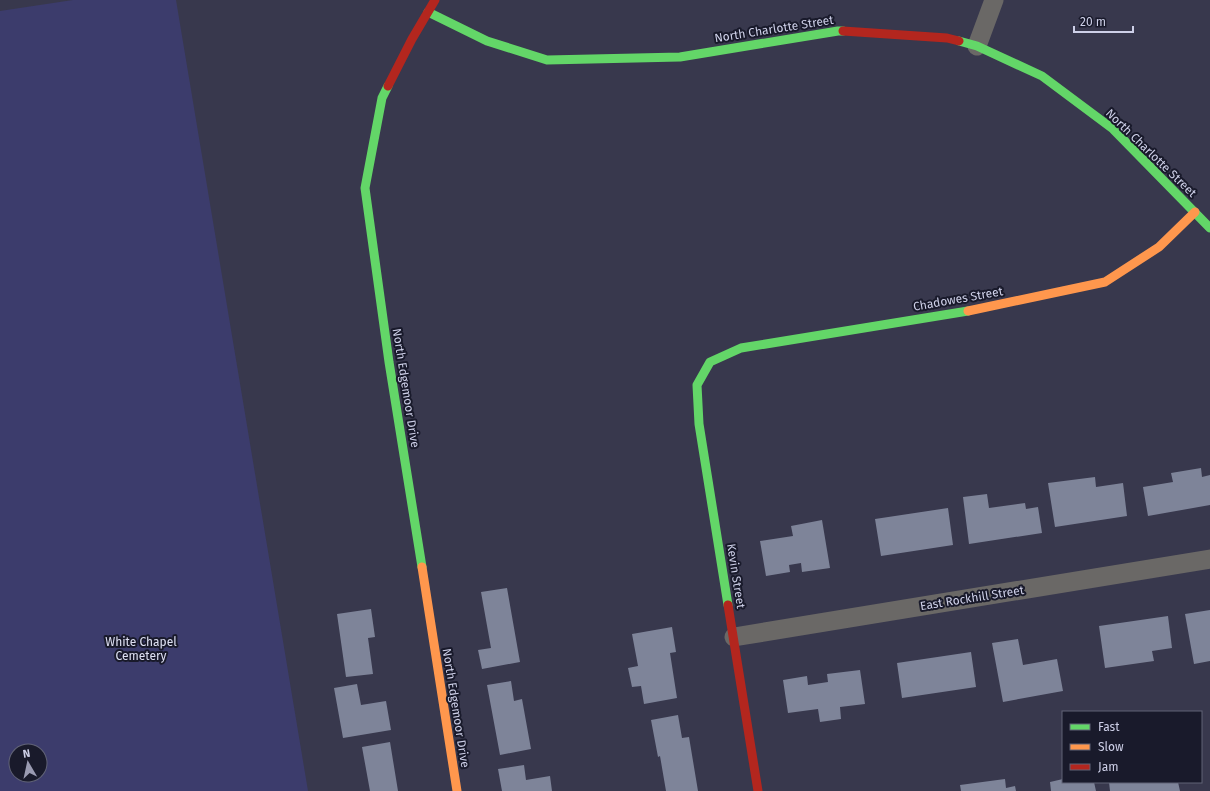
<svg xmlns="http://www.w3.org/2000/svg" width="1210" height="791" viewBox="0 0 1210 791" font-family="'Fira Sans',sans-serif">
	<style>
		.green { fill: #3c3c6c; fill-rule: evenodd }
		.building { fill: #7e8499 }
		.lines { fill: none; stroke-linecap: round; stroke-linejoin: round }
		.street { stroke: #6a6866; stroke-width: 19 }
		.fast { stroke: #63d668; stroke-width: 9 }
		.slow { stroke: #ff974d; stroke-width: 9 }
		.jam { stroke: #b3261e; stroke-width: 9 }
		.labels { text-anchor: middle; stroke-width: 4; stroke-linejoin: round; paint-order: stroke }
		.street-label { font-size: 12px; fill: #ced0e8; stroke: #191a2b }
		.park-label { font-size: 12px; fill: #dee0f2; stroke: #191a2b }
	</style>
	<rect width="100%" height="100%" fill="#38384d"/>
	<path class="green" d="M 73,0 L 176,0 L 308,791 L 0,791 L 0,11 ZM 16,751 L 40,751 L 40,775 L 16,775 Z"/>
	<path class="building" d="M 1201,468 L 1202,477 L 1210,475 L 1210,505 L 1148,516 L 1143,487 L 1173,482 L 1171,473 Z
		M 1095,477 L 1096,487 L 1123,483 L 1127,516 L 1055,527 L 1048,483 Z
		M 987,494 L 989,508 L 1025,503 L 1026,509 L 1038,507 L 1042,533 L 969,544 L 963,497 Z
		M 948,508 L 953,545 L 881,556 L 875,519 Z
		M 822,520 L 830,568 L 802,572 L 801,563 L 789,565 L 790,572 L 766,576 L 760,541 L 793,536 L 791,526 Z
		M 507,588 L 520,662 L 482,669 L 478,650 L 491,648 L 481,592 Z
		M 371,609 L 375,637 L 368,638 L 373,674 L 346,677 L 337,614 Z
		M 1210,610 L 1210,661 L 1194,664 L 1185,614 Z
		M 1168,616 L 1172,648 L 1152,651 L 1154,661 L 1105,668 L 1099,626 Z
		M 672,627 L 676,652 L 670,653 L 677,698 L 644,704 L 641,686 L 632,687 L 628,668 L 638,666 L 632,634 Z
		M 1018,639 L 1023,665 L 1057,659 L 1063,691 L 1003,702 L 992,643 Z
		M 971,652 L 976,687 L 902,698 L 897,663 Z
		M 860,670 L 865,704 L 840,707 L 841,719 L 820,722 L 818,709 L 788,713 L 783,680 L 807,676 L 808,685 L 828,682 L 827,674 Z
		M 511,681 L 514,701 L 522,699 L 531,749 L 500,755 L 487,685 Z
		M 357,684 L 361,705 L 386,701 L 391,730 L 343,738 L 334,688 Z
		M 678,715 L 682,738 L 689,737 L 698,791 L 666,791 L 660,756 L 658,757 L 651,720 Z
		M 390,742 L 398,791 L 370,791 L 362,747 Z
		M 524,765 L 526,780 L 550,776 L 552,791 L 502,791 L 498,769 Z
		M 1005,779 L 1006,788 L 1015,786 L 1016,791 L 961,791 L 960,785 Z
		M 1063,779 L 1063,782 L 1094,782 L 1096,791 L 1051,791 L 1050,782 Z
		M 1109,782 L 1178,782 L 1180,791 L 1110,791 Z"/>
	<g class="lines">
		<path class="street" d="M 977,46 L 994,0
			M 734,637 L 1210,559"/>
		<path class="fast" d="M 428,12 L 487,41 L 547,60 L 680,57 L 838,31 L 843,31
			M 959,41 L 977,46 L 1042,76 L 1113,129 L 1210,228
			M 388,86 L 382,98 L 365,188 L 389,362 L 422,567
			M 728,605 L 699,424 L 697,385 L 710,362 L 741,348 L 968,311"/>
		<path class="slow" d="M 968,311 L 1105,282 L 1159,247 L 1195,212
			M 422,567 L 457,791"/>
		<path class="jam" d="M 843,31 L 947,38 L 959,41
			M 388,86 L 412,39 L 435,0
			M 728,605 L 758,791"/>
	</g>
	<g class="labels">
		<g class="street-label">
			<text transform="translate(774 29) rotate(-9)" y="4">North Charlotte Street</text>
			<text transform="translate(1151 153) rotate(44)" y="4">North Charlotte Street</text>
			<text transform="translate(958 299) rotate(-10)" y="4">Chadowes Street</text>
			<text transform="translate(406 388) rotate(81)" y="4">North Edgemoor Drive</text>
			<text transform="translate(736 576) rotate(81)" y="4">Kevin Street</text>
			<text transform="translate(972 598) rotate(-9)" y="4">East Rockhill Street</text>
			<text transform="translate(456 708) rotate(81)" y="4">North Edgemoor Drive</text>
		</g>
		<g class="park-label">
			<text x="141" y="646">White Chapel<tspan x="141" dy="14">Cemetery</tspan></text>
		</g>
	</g>
	<rect x="1062" y="711" width="140" height="72" fill="#191a2b" stroke="#616377"/>
	<rect x="1070" y="724" width="20" height="6" fill="#63d668" stroke="#616377"/>
	<text x="1098" y="731" font-size="12" fill="#ced0e8">Fast</text>
	<rect x="1070" y="744" width="20" height="6" fill="#ff974d" stroke="#616377"/>
	<text x="1098" y="751" font-size="12" fill="#ced0e8">Slow</text>
	<rect x="1070" y="764" width="20" height="6" fill="#b3261e" stroke="#616377"/>
	<text x="1098" y="771" font-size="12" fill="#ced0e8">Jam</text>
	<g transform="translate(28 763) rotate(351)"><circle r="19" fill="#191a2b" stroke="#616377"/>
	<path d="M0-3L7 15L0 10L-7 15Z" fill="#9a9bb2"/>
	<text y="-6" font-size="11" font-weight="bold" text-anchor="middle" fill="#ced0e8">N</text>
	</g>
	<path d="M1074 26v6h59v-6" fill="none" stroke="#ced0e8" stroke-width="2"/>
	<text x="1080" y="26" font-size="12" fill="#ced0e8" stroke="#191a2b" stroke-width="3" paint-order="stroke">20 m</text>
</svg>
